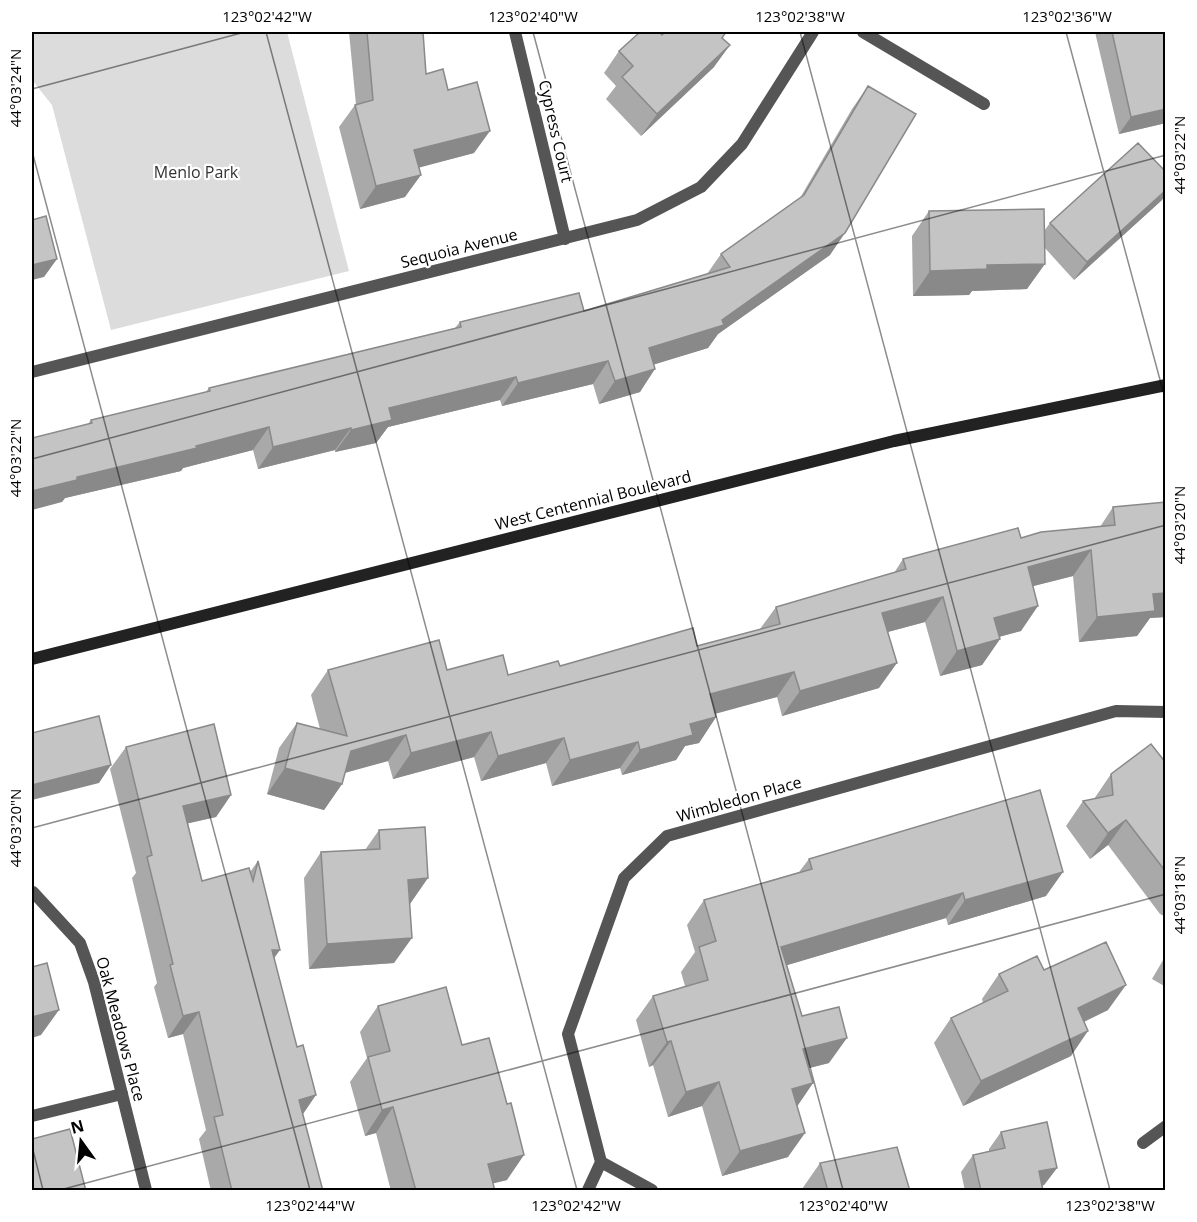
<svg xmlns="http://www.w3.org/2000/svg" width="1197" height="1222" viewBox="0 0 1197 1222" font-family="'Open Sans',sans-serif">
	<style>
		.green { fill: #dcdcdc }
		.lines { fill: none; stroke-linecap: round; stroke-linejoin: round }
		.service { stroke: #555; stroke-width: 12 }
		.minor { stroke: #555; stroke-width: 12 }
		.secondary { stroke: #222; stroke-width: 12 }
		.wall { fill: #a9a9a9 }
		.shaded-wall { fill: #898989 }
		.building { fill: #c4c4c4; stroke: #898989; stroke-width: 1.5 }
		.ticks { fill: none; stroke: #000; stroke-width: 1.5; stroke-opacity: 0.45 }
		.labels { text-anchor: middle; stroke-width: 4.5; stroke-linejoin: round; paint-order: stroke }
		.street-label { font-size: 16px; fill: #000; stroke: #fff }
		.park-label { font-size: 16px; fill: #333; stroke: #fff }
		.neatline { fill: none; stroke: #000; stroke-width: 2 }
		.ticks-label { font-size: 15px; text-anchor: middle; fill: #000 }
	</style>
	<rect width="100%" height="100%" fill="#fff"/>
	<path class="green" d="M 32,32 L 287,32 L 349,271 L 111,330 L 52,105 L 32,80 Z"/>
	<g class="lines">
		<path class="service" d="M 32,1116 L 122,1094"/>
		<path class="minor" d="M 515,32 L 565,239
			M 863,32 L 984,104
			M 32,372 L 637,220 L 701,187 L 742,144 L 813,32
			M 33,892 L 80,943 L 94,982 L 146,1190
			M 1143,1143 L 1166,1126
			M 601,1162 L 652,1190
			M 588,1190 L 601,1162 L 568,1034 L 624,878 L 667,836 L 1116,711 L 1166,712"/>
		<path class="secondary" d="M 32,659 L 894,441 L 1166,385"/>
	</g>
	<path class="wall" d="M 349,32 L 423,32 L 426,74 L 448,90 L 474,153 L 419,167 L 405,197 L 360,209 L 339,127 L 355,105 L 356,105 Z
		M 1095,32 L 1166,32 L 1166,123 L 1119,134 Z
		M 662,35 L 722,38 L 714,67 L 641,136 L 606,99 L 616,86 L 604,73 L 619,51 Z
		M 868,86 L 830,255 L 718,334 L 708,348 L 654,364 L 640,392 L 599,404 L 593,384 L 502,406 L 500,400 L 388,427 L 376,443 L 335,452 L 335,450 L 258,469 L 253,450 L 183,468 L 181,471 L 65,498 L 62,502 L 88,424 L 91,420 L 205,393 L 209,388 L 455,328 L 460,322 L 584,311 L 707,274 L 721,254 L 800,198 L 852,109 Z
		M 1162,200 L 1074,280 L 1044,247 L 1027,289 L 972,291 L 969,295 L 913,296 L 912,236 L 929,211 L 1044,231 L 1050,223 Z
		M 1166,502 L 1166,617 L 1150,618 L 1137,636 L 1079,642 L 1073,576 L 1033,586 L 1021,631 L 999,637 L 1000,639 L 982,665 L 940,676 L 925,622 L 888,632 L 879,688 L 782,716 L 777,697 L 715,713 L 716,717 L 699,743 L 685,746 L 676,760 L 622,775 L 620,768 L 552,786 L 546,763 L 481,781 L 474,757 L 393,779 L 388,761 L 345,772 L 342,784 L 324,810 L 267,794 L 279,748 L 297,723 L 320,729 L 311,695 L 328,670 L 447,670 L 508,675 L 697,646 L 760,629 L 776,607 L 894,573 L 903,559 L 1021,538 L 1100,527 L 1113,507 Z
		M 126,747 L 231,795 L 216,817 L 188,823 L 202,881 L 250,872 L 258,861 L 274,958 L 303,1114 L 322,1191 L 211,1191 L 199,1139 L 206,1130 L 183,1034 L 168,1038 L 154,987 L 157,983 L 132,878 L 136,873 L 110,769 Z
		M 1166,763 L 1166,917 L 1160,914 L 1108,845 L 1090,859 L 1066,826 L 1083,801 L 1094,799 L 1111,774 Z
		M 379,830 L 410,904 L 394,963 L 309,969 L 304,878 L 321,852 L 365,850 Z
		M 809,859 L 1046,896 L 948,925 L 946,918 L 787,965 L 802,1016 L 829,1063 L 809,1068 L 813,1083 L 797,1106 L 788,1157 L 722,1176 L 702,1106 L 668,1117 L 653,1065 L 649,1067 L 636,1020 L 653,996 L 685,986 L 681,972 L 695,952 L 687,925 L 704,900 L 799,872 Z
		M 1166,955 L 1166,987 L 1152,979 Z
		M 1044,970 L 1108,1010 L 1084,1022 L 1071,1056 L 963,1106 L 934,1043 L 951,1018 L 983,1003 L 982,999 L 999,974 Z
		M 378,1006 L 462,1045 L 507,1180 L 493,1183 L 495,1191 L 391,1191 L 376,1133 L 365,1136 L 350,1082 L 367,1058 L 360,1032 Z
		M 1001,1132 L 1057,1168 L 1044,1185 L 1042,1186 L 1043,1191 L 965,1191 L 961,1172 L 973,1155 L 989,1151 L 989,1149 Z
		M 820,1163 L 910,1191 L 803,1191 L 802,1189 Z"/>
	<path class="shaded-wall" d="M 730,45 L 714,67 L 641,136 L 657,114 Z
		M 1166,109 L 1166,123 L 1119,134 L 1131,117 Z
		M 490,131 L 474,153 L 399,173 L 414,150 Z
		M 421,175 L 405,197 L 360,209 L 376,186 Z
		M 1166,190 L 1166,195 L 1162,200 L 1074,280 L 1087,262 Z
		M 845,233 L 830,255 L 718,334 L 708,348 L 633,371 L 649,348 L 722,320 Z
		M 57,259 L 44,277 L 32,280 L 32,265 Z
		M 1045,264 L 1027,289 L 972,291 L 969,295 L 913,296 L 930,271 L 987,265 Z
		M 608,361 L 593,384 L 502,406 L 518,383 Z
		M 655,369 L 640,392 L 599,404 L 615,381 Z
		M 516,377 L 500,400 L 388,427 L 376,443 L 335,452 L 351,430 L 389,408 Z
		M 269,427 L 253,450 L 183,468 L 181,471 L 65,498 L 62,502 L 32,510 L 32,491 L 77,477 Z
		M 351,428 L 335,450 L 258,469 L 273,447 Z
		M 1091,550 L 1073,576 L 1010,592 L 1028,567 Z
		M 1166,593 L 1166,617 L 1150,618 L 1137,636 L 1079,642 L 1097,617 L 1153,594 Z
		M 943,597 L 925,622 L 865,638 L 882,613 Z
		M 1038,606 L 1021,631 L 976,643 L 994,618 Z
		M 1000,639 L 982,665 L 940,676 L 957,651 Z
		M 897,663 L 879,688 L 782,716 L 800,691 Z
		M 794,672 L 777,697 L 693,720 L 710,694 Z
		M 716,717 L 699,743 L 685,746 L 676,760 L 622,775 L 640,750 L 690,724 Z
		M 491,732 L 474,757 L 393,779 L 411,753 Z
		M 406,735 L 388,761 L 334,776 L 351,751 Z
		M 564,738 L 546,763 L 481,781 L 498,756 Z
		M 638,742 L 620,768 L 552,786 L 570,760 Z
		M 111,765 L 99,783 L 32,800 L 32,785 Z
		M 285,768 L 342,784 L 324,810 L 267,794 Z
		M 231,795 L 216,817 L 168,828 L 183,806 Z
		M 1126,820 L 1108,845 L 1090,859 L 1108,833 Z
		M 1063,872 L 1046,896 L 948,925 L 965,900 Z
		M 428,878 L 410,904 L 408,880 Z
		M 963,893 L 946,918 L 764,972 L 781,947 Z
		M 412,938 L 394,963 L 309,969 L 327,944 Z
		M 272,950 L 280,950 L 264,972 Z
		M 1126,985 L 1108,1010 L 1060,1033 L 1078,1008 Z
		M 59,1010 L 41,1035 L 32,1038 L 32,1017 Z
		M 199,1012 L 183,1034 L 168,1038 L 183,1016 Z
		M 1088,1031 L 1071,1056 L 963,1106 L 981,1081 Z
		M 847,1038 L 829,1063 L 786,1074 L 803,1049 Z
		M 671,1041 L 653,1065 L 649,1067 L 667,1042 Z
		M 719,1082 L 702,1106 L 668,1117 L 686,1092 Z
		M 813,1083 L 796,1108 L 792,1089 Z
		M 316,1095 L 301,1117 L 299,1100 Z
		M 393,1107 L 376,1133 L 365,1136 L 382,1110 Z
		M 805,1133 L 788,1157 L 722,1176 L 740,1151 Z
		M 524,1155 L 507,1180 L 471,1189 L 488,1164 Z
		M 1057,1168 L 1044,1185 L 1027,1189 L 1039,1171 Z"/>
	<path class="building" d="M 367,32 L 423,32 L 426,74 L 443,69 L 448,90 L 477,82 L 490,131 L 414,150 L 421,175 L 376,186 L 355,105 L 373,100 Z
		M 640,32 L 659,32 L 662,35 L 665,32 L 726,32 L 722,38 L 730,45 L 657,114 L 622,77 L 633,66 L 619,51 Z
		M 1112,32 L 1166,32 L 1166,109 L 1131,117 Z
		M 868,86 L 916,114 L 845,233 L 722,320 L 724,325 L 649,348 L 655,369 L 615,381 L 608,361 L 518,383 L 516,377 L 389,408 L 392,420 L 351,430 L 351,428 L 273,447 L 269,427 L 196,446 L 197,448 L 77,477 L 77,480 L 32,491 L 32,438 L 92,423 L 91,420 L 210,391 L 209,388 L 461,327 L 460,322 L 579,293 L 584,311 L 730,267 L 721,254 L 804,195 Z
		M 1138,143 L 1166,172 L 1166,190 L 1087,262 L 1050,223 Z
		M 1044,209 L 1045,264 L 987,265 L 987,269 L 930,271 L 929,211 Z
		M 46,216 L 57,259 L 32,265 L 32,220 Z
		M 1166,502 L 1166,593 L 1153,594 L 1155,611 L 1097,617 L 1091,550 L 1028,567 L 1038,606 L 994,618 L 1000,639 L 957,651 L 943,597 L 882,613 L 897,663 L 800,691 L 794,672 L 710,694 L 716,717 L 690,724 L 693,735 L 640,750 L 638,742 L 570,760 L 564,738 L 498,756 L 491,732 L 411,753 L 406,735 L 351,751 L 342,784 L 285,768 L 297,723 L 347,736 L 328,670 L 439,640 L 447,670 L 503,655 L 508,675 L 558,661 L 560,666 L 693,628 L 697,646 L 780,624 L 776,607 L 906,569 L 903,559 L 1018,528 L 1021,538 L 1041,532 L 1115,525 L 1113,507 Z
		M 99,716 L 111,765 L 32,785 L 32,733 Z
		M 214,724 L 231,795 L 183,806 L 202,881 L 249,868 L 253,881 L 258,861 L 280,950 L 272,950 L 297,1047 L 303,1045 L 316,1095 L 299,1100 L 323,1191 L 232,1191 L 214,1117 L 223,1115 L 199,1012 L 183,1016 L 170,965 L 173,964 L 147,857 L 152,855 L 126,747 Z
		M 1151,744 L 1166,763 L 1166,872 L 1126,820 L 1108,833 L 1083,801 L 1113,795 L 1111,774 Z
		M 1040,790 L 1063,872 L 965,900 L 963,893 L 781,947 L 802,1016 L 839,1007 L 847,1038 L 803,1049 L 813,1083 L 792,1089 L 805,1133 L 740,1151 L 719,1082 L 686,1092 L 671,1041 L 667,1042 L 653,996 L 708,980 L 699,947 L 716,941 L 704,900 L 812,869 L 809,859 Z
		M 425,827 L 428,878 L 408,880 L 412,938 L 327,944 L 321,852 L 380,849 L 379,830 Z
		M 1106,942 L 1126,985 L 1078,1008 L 1088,1031 L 981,1081 L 951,1018 L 1008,991 L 999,974 L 1037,956 L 1044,970 Z
		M 47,963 L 59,1010 L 32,1017 L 32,967 Z
		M 446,987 L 462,1045 L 489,1038 L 507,1104 L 511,1103 L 524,1155 L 488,1164 L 495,1191 L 416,1191 L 393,1107 L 382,1110 L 368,1057 L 390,1051 L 378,1006 Z
		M 1047,1122 L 1057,1168 L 1039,1171 L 1043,1191 L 981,1191 L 973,1155 L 1005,1148 L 1001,1132 Z
		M 70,1129 L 86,1191 L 32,1191 L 32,1139 Z
		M 897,1147 L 910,1191 L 828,1191 L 820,1163 Z"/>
	<path class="ticks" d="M 266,32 L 577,1190M 533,32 L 843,1190M 800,32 L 1110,1190M 1066,32 L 1166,402M 32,89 L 245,32M 32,151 L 310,1190M 32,459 L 1166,155M 32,828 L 1166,525M 32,1146 L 43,1190M 60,1190 L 1166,894"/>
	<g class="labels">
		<g class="street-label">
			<text transform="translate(556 131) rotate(77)" y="6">Cypress Court</text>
			<text transform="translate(459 248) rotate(-14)" y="6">Sequoia Avenue</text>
			<text transform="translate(593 500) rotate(-14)" y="6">West Centennial Boulevard</text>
			<text transform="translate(739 799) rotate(-16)" y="6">Wimbledon Place</text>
			<text transform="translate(121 1029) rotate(75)" y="6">Oak Meadows Place</text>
		</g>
		<g class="park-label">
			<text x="196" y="178">Menlo Park</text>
		</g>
	</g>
	<rect width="1197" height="1222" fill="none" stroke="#ffffff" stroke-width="66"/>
	<g transform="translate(81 1141) rotate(345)" stroke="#ffffff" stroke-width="4.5" paint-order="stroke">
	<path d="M0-4.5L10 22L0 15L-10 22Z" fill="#000000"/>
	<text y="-9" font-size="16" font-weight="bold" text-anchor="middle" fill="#000000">N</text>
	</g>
	<rect x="33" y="33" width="1131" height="1156" class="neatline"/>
	<g class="ticks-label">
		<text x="267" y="22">123°02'42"W</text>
		<text x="533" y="22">123°02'40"W</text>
		<text x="800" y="22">123°02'38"W</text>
		<text x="1067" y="22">123°02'36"W</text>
		<text transform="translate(16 88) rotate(-90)" y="5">44°03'24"N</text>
		<text transform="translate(1180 155) rotate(-90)" y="5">44°03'22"N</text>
		<text transform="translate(16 458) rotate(-90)" y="5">44°03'22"N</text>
		<text transform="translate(1180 525) rotate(-90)" y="5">44°03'20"N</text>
		<text transform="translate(16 828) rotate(-90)" y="5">44°03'20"N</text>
		<text transform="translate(1180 895) rotate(-90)" y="5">44°03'18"N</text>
		<text x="310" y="1211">123°02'44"W</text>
		<text x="576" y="1211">123°02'42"W</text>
		<text x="843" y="1211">123°02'40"W</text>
		<text x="1110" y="1211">123°02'38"W</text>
	</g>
</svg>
